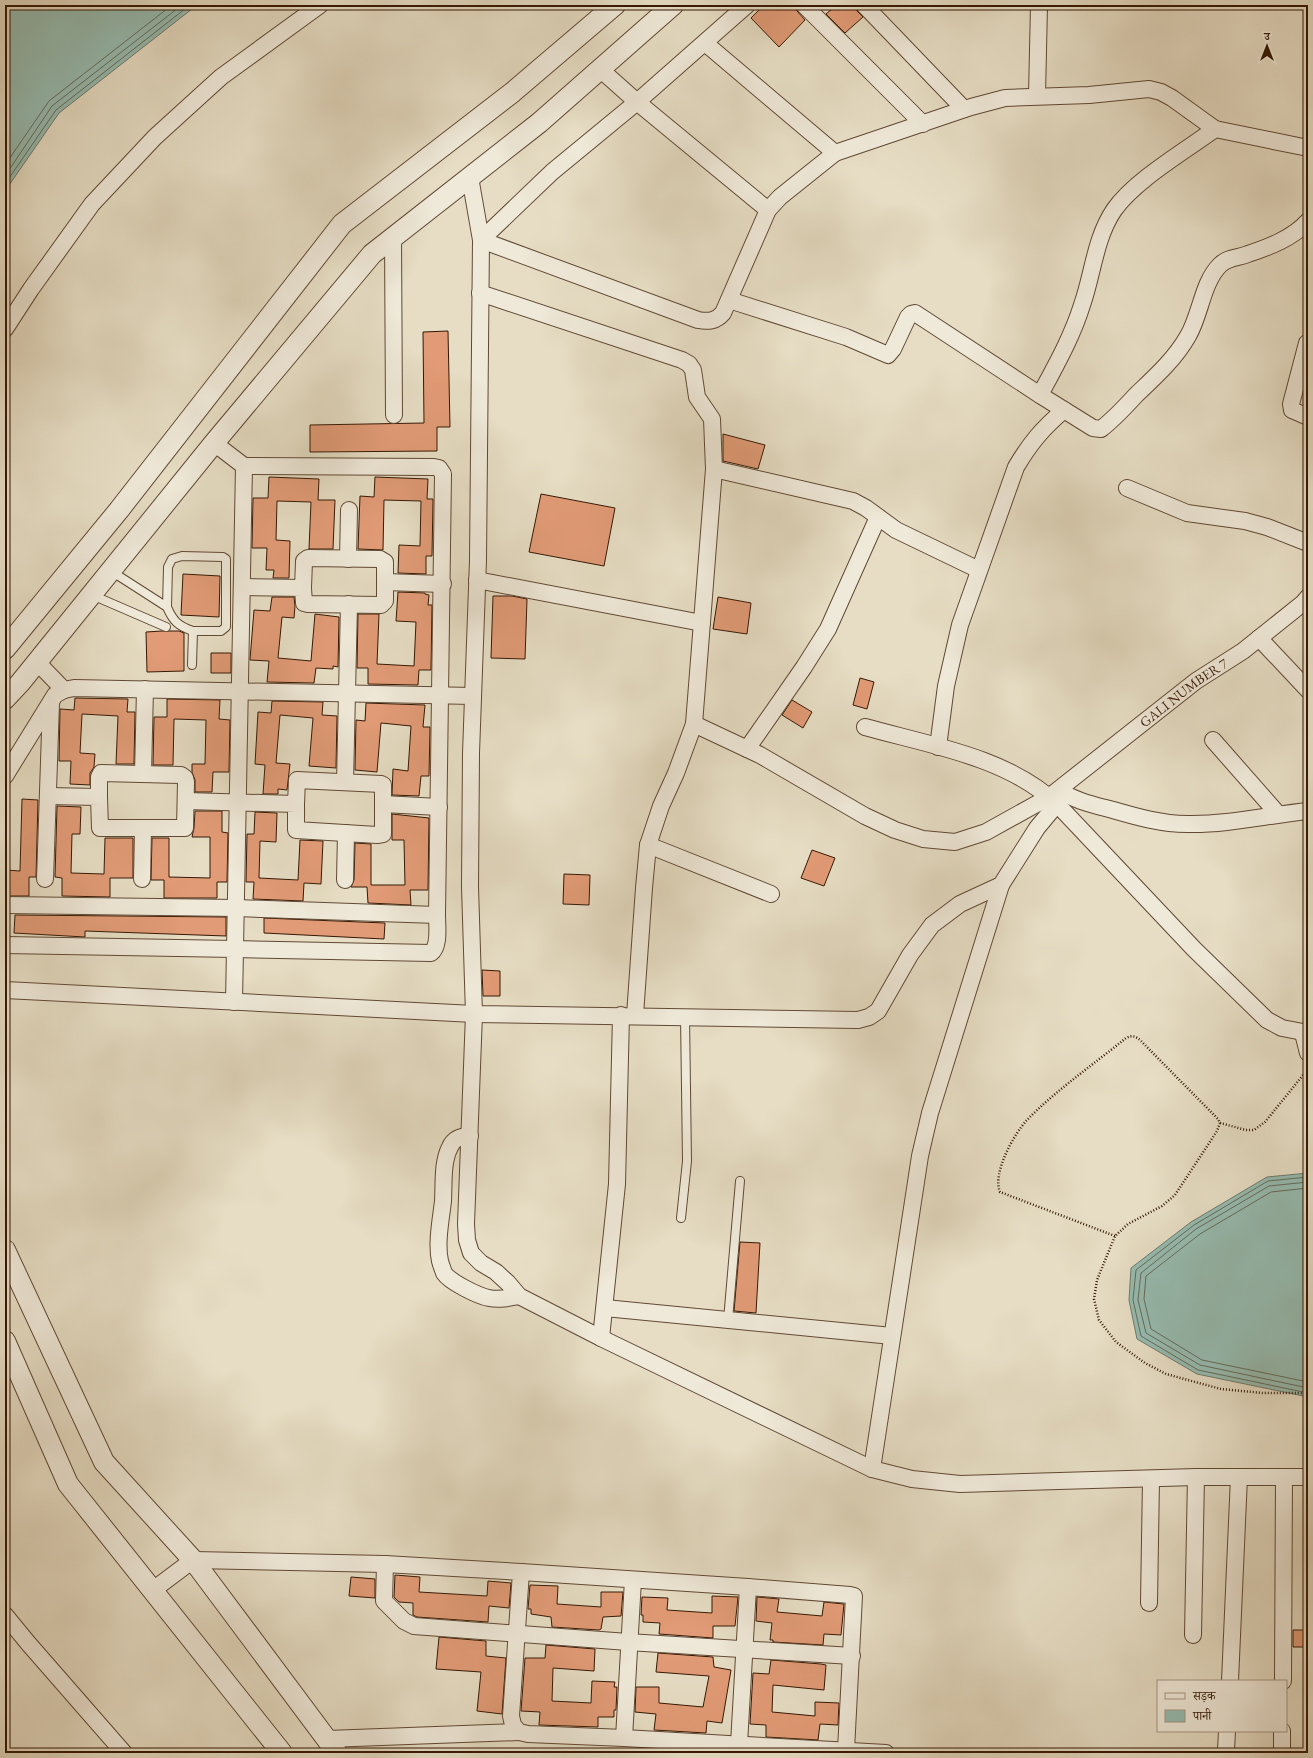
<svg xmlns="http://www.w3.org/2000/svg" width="1313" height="1758" viewBox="0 0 1313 1758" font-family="'EB Garamond','Noto Serif Devanagari',serif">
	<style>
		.water { fill: #96bcb1; stroke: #6f7a6c }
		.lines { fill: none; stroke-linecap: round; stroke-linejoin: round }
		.shore { stroke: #666a5a; stroke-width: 1 }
		.building { fill: #e19b76; stroke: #351804 }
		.service-casing { stroke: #614934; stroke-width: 10 }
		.minor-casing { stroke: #614934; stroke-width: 18 }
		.tertiary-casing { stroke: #614934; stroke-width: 22 }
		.path { stroke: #351804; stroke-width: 2.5; stroke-dasharray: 1 2; stroke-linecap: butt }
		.service { stroke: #efe9d9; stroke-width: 8 }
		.minor { stroke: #efe9d9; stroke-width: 16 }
		.tertiary { stroke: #efe9d9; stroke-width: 20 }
		.labels { text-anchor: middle; stroke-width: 3; stroke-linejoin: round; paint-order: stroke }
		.street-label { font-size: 14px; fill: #351804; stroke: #efe9d9 }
	</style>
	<rect width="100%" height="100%" fill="#e6ddc4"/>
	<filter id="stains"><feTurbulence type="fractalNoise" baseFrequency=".005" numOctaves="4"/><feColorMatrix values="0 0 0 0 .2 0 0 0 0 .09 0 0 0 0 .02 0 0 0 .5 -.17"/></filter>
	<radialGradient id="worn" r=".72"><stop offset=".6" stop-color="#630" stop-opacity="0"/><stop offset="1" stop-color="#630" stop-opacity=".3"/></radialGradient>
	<path class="water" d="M 5,5 L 197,5 L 59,113 L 5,191 Z
		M 1308,1173 L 1308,1397 L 1197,1374 L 1137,1339 L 1129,1300 L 1131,1268 L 1191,1222 L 1267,1177 Z"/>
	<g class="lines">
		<path class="shore" d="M 5,165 L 49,101 L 172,5
			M 5,176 L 52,106 L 182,5
			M 5,184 L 56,110 L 190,5
			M 1308,1177 L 1268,1181 L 1194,1225 L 1136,1270 L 1133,1300 L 1141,1336 L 1198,1370 L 1308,1393
			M 1308,1182 L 1269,1186 L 1196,1229 L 1141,1273 L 1138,1300 L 1146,1333 L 1200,1365 L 1308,1388
			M 1308,1188 L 1271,1192 L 1200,1234 L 1146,1276 L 1144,1299 L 1151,1329 L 1202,1360 L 1308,1382"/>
	</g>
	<path class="building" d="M 764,5 L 795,5 L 797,11 L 805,20 L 779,47 L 751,18 Z
		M 837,5 L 855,5 L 857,11 L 863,17 L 845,33 L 826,14 Z
		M 448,331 L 450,427 L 437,427 L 437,451 L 310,452 L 310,425 L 424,423 L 423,332 Z
		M 723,434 L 765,445 L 758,469 L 723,461 Z
		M 269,477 L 319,479 L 318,500 L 335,500 L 333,549 L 309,549 L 311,502 L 277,501 L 276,540 L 290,541 L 289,578 L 273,578 L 274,570 L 266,570 L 267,548 L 252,548 L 253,498 L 268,498 Z
		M 375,477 L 428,479 L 427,499 L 433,499 L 432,556 L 426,556 L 426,574 L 398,573 L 399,545 L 420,546 L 421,501 L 384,500 L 383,550 L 358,549 L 360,496 L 374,497 Z
		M 541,494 L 615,508 L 604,566 L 529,552 Z
		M 183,574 L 220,576 L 219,617 L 181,615 Z
		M 398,592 L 425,593 L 425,594 L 429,595 L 428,605 L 432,605 L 431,670 L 419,670 L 418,685 L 368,684 L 368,668 L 357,668 L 358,614 L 379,614 L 377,664 L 414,666 L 416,622 L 396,621 Z
		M 493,596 L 512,596 L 527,599 L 525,659 L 491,658 Z
		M 272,597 L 294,597 L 295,606 L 294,618 L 282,617 L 278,658 L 311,661 L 315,614 L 339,617 L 338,667 L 333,666 L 333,669 L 316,668 L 314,683 L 267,682 L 269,661 L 250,660 L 254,610 L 270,611 Z
		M 718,597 L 751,603 L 747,634 L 713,629 Z
		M 162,631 L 179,631 L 184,633 L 184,671 L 147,672 L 146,632 Z
		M 211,653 L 231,653 L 231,673 L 211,673 Z
		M 860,678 L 874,682 L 867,709 L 853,705 Z
		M 75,698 L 128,699 L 127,712 L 135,712 L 134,764 L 116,764 L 118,716 L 82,714 L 80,753 L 95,754 L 94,767 L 90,773 L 90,785 L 70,784 L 71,761 L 59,761 L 60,709 L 74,710 Z
		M 167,699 L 220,700 L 219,719 L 230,720 L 229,772 L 213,772 L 212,792 L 195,792 L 195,780 L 192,772 L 192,764 L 205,764 L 206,720 L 174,719 L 173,765 L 153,765 L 154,717 L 167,717 Z
		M 792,700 L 812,712 L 803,728 L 782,715 Z
		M 272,701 L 323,702 L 322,715 L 337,716 L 336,768 L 309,766 L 313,718 L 280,715 L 276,763 L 290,764 L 287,790 L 278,789 L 278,794 L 263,794 L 265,765 L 255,764 L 258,712 L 271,713 Z
		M 366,703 L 425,705 L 423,727 L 430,727 L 429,776 L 421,776 L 419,796 L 392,795 L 393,769 L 408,771 L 411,726 L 381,723 L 377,772 L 355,770 L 356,720 L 365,721 Z
		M 22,799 L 38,800 L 36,877 L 29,877 L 29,896 L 5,896 L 5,870 L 20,871 Z
		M 57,806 L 81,807 L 80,834 L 72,834 L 71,873 L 104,874 L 105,838 L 133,838 L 133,878 L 110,878 L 110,897 L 62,896 L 62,878 L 55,877 Z
		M 195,811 L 222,811 L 222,832 L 228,833 L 227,882 L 217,882 L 217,898 L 164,898 L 164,880 L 151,880 L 152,838 L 169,838 L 169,877 L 210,878 L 210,837 L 192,837 L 194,828 Z
		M 255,812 L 277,813 L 276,842 L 260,841 L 259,878 L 298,880 L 300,840 L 323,841 L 321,884 L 304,883 L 303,901 L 253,899 L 254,882 L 246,882 L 247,834 L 254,834 Z
		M 392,814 L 429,818 L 428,890 L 410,890 L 411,905 L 368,903 L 367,887 L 351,887 L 354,880 L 355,843 L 371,844 L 371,885 L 405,885 L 404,840 L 392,840 Z
		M 812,850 L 835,858 L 824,886 L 801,878 Z
		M 564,874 L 590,875 L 589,905 L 563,904 Z
		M 15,915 L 226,917 L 226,936 L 85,931 L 85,937 L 14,933 Z
		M 264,918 L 385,923 L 384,939 L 264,933 Z
		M 482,970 L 500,971 L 500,996 L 483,996 Z
		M 740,1242 L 760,1243 L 756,1313 L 734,1311 Z
		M 395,1575 L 420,1577 L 419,1592 L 487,1596 L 488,1581 L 511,1583 L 509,1608 L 489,1606 L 488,1622 L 417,1617 L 413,1615 L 413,1603 L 399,1602 L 394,1597 Z
		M 351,1577 L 375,1579 L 375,1598 L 349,1596 Z
		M 530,1585 L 558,1586 L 557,1604 L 601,1607 L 601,1592 L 623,1592 L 621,1616 L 603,1617 L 601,1629 L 599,1630 L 552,1627 L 551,1617 L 531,1614 L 531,1609 L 528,1609 Z
		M 712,1596 L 738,1597 L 735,1626 L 713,1626 L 713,1638 L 659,1634 L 660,1623 L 643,1622 L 643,1615 L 641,1615 L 642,1597 L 668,1598 L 667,1610 L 712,1613 Z
		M 757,1597 L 779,1599 L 777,1612 L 822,1616 L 824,1602 L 844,1604 L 841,1635 L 824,1634 L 823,1645 L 773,1642 L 773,1640 L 770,1640 L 772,1623 L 756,1621 Z
		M 1293,1630 L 1308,1630 L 1308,1647 L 1293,1647 Z
		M 439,1637 L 486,1641 L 486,1656 L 506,1658 L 502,1714 L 477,1711 L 481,1672 L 436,1669 Z
		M 546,1645 L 595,1649 L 594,1671 L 553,1668 L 552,1701 L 591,1703 L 592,1681 L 615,1682 L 614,1687 L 617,1687 L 616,1710 L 614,1710 L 614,1717 L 598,1717 L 598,1727 L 539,1725 L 540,1712 L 521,1711 L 525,1658 L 545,1658 Z
		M 658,1653 L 713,1657 L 714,1667 L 731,1670 L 722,1723 L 707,1721 L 706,1733 L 654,1730 L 656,1714 L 635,1712 L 636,1687 L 659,1687 L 659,1703 L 703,1707 L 709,1676 L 656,1672 Z
		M 771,1660 L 821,1664 L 826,1665 L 824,1690 L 773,1685 L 772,1712 L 815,1716 L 815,1702 L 839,1703 L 838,1725 L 820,1724 L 818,1740 L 766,1737 L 766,1725 L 750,1724 L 753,1673 L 769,1674 Z"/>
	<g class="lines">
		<g class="service-casing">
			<path id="service" d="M 111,571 L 167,607 L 168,567 L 172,559 L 182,556 L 223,557 L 226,559 L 226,627 L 221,631 L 193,631 L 192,665
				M 92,595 L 166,627
				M 167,607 C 173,621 178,626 193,631
				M 681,1218 L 687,1161 L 685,1016
				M 728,1320 L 740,1181"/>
		</g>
		<g class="minor-casing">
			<g id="minor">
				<path d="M 747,5 L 637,102 L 552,172 L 481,240 L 478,560 L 471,753 L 470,887 L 474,1014 L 466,1224 L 467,1240 L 471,1253 L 481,1263 L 496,1272 L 508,1283 L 519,1296 L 601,1338 L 872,1469 L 912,1479 L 960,1484 L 1196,1477 L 1308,1477"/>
				<path d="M 804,5 L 923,124"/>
				<path d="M 864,5 L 964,109"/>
				<path d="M 705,43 L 835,153"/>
				<path d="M 600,69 L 637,102 L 768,210"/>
				<path d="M 1037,96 L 1039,5"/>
				<path d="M 1215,129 C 1185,151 1135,180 1114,210 C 1095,238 1093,274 1082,305 C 1072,337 1056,365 1040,395 L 1093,428 L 1101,429 C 1114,419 1125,407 1136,395 C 1155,377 1175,359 1188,336 C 1201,314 1202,283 1220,265 C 1228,257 1238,258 1248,254 C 1269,247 1293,238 1308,221"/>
				<path d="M 470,177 L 481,240 L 698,320 C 709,322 716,321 723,313 L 768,210 L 780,197 L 835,153 L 971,107 L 1005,98 L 1089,95 L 1149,89 L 1161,92 L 1172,98 L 1215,129 L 1308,148"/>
				<path d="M 393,237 L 394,415"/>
				<path d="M 480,293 L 682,360 L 689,364 L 693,370 L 697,397 L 712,419 L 714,469"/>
				<path d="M 729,300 L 846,337 L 888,355 L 893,349 L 908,317 L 911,314 L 915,313 L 1040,395"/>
				<path d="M 5,329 L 31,289 L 92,204 L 155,137 L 221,77 L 320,5"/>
				<path d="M 1307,343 L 1291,404 L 1292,410 L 1308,417"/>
				<path d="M 214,443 L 244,466 L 434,467 L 439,468 L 443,474 L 437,915 C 437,926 440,946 431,953 L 235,949 L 244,466"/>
				<path d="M 1127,488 L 1187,513 L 1245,521 L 1267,527 L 1308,543"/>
				<path d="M 348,559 L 349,510"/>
				<path d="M 477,580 L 702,623"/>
				<path d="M 385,582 L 443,584"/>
				<path d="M 242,587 L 303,588 L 304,561 L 308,558 L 380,559 L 385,562 L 385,601 L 381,605 L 308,604 L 304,603 L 303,588"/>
				<path d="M 1259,638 L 1308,690"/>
				<path d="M 37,662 L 64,690"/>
				<path d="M 694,724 L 714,469 L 853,501 L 866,508 L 896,530 L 979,570"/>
				<path d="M 865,727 C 929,745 1007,757 1057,804 L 1194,949 L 1267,1020 L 1282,1028 L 1308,1033"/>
				<path d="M 1213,740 L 1278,814"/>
				<path d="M 938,747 L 946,686 L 960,625 L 1016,467 C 1031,442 1042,429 1064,410"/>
				<path d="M 747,749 L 804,667 L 828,629 L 878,517"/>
				<path d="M 143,774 L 145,689"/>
				<path d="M 5,776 L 55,695 L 64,690 L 74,688 L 473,696"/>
				<path d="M 345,782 L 349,604"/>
				<path d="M 1059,790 C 1075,801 1094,805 1113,810 C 1137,817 1162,824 1187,824 C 1228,825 1268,815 1308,811"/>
				<path d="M 48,796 L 99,797 L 99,777 L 101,773 L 181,775 L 185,778 L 186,782 L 185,828 L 100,828 L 99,797"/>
				<path d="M 186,801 L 296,804 L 297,780 L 381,784 L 383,785 L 383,834 L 377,835 L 296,830 L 296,804"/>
				<path d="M 383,804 L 439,807"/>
				<path d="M 648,845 L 771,894"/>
				<path d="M 45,879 L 51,703"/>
				<path d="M 142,879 L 143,829"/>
				<path d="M 345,880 L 346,833"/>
				<path d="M 5,905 L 236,908 L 437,915"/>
				<path d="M 5,945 L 235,949 L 234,1002"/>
				<path d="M 5,990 L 474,1014 L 858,1020 L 869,1017 L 878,1011 L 910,955 L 932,925 L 960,904 L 1001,885 L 1037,828 L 1057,804"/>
				<path id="s1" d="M 635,1015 L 644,888 L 648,845 L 661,806 L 676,773 L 694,724 L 760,755 L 865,816 L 895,830 L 923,839 L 955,842 L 986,832 L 1049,797 L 1196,681 L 1243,651 L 1303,603 L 1308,597"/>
				<path d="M 1303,1033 L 1308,1053"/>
				<path d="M 470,1136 C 461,1136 454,1138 450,1147 C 442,1162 444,1184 443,1201 C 441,1219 436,1243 440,1261 C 441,1265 443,1270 444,1273 C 450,1282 478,1296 489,1298 C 499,1300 509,1298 519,1296"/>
				<path d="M 605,1308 L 892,1336"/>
				<path d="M 601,1338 L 617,1184 L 621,1015"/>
				<path d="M 872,1469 L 920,1156 L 930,1113 L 1001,885"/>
				<path d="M 385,1564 L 384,1601 L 404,1621 L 414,1626 L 628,1642 L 852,1656"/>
				<path d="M 521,1572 L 748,1587 L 739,1744"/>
				<path d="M 748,1587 L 850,1595 L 854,1596 L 846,1750"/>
				<path d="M 153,1590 L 193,1560 L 385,1564 L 521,1572 L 511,1716 L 513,1725 L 519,1732 L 528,1734 L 624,1738 L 886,1753"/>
				<path d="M 1149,1603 L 1151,1479"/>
				<path d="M 5,1615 L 28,1643 L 124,1753"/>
				<path d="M 1193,1635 L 1196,1477"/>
				<path d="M 1230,1681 L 1239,1477"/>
				<path d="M 1283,1681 L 1284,1478"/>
				<path d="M 624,1738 L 633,1580"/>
				<path d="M 327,1739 L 519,1732"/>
				<path d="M 1226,1750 L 1227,1731"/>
				<path d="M 1282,1753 L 1282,1731"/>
			</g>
		</g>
		<g class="tertiary-casing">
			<path id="tertiary" d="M 5,649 L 119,510 L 342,224 L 513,92 L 615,5
				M 5,699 L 20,683 L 214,443 L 372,254 L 539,123 L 673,5
				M 5,1250 L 104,1462 L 193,1560 L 337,1753
				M 5,1341 L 68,1484 L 282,1753"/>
		</g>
		<path class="path" d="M 1220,1123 L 1246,1130 L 1254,1130 L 1265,1122 L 1308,1069
			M 1115,1236 L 1000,1192 C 992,1173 1014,1134 1027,1120 C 1055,1091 1094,1064 1126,1038 C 1132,1035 1136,1036 1141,1041 L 1218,1119 L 1220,1123 L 1217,1131 L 1175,1195 L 1162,1206 L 1128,1224 L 1115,1236 L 1097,1280 L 1094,1299 L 1099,1320 L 1116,1342 L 1145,1363 L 1166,1374 L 1221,1389 L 1263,1393 L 1308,1393"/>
		<use href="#service" class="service"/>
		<use href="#minor" class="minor"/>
		<use href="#tertiary" class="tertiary"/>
	</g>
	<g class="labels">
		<g class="street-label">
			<text dy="5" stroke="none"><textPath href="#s1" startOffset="864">GALI NUMBER 7</textPath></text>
		</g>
	</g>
	<rect width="1313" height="1758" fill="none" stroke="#e6ddc4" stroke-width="20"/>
	<rect x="6" y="6" width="1301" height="1746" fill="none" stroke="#351804" stroke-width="2"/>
	<rect x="10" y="10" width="1293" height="1738" fill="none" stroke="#351804"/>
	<rect x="1157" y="1680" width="130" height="52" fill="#efe9d9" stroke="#a59584"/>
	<rect x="1165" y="1693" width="20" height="6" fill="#efe9d9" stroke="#a59584"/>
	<text x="1193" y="1700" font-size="12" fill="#351804">सड़क</text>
	<rect x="1165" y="1710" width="20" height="12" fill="#96bcb1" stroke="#a59584"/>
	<text x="1193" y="1720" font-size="12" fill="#351804">पानी</text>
	<g transform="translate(1267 46)" stroke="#efe9d9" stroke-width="3" paint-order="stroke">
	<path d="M0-3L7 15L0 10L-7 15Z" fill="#351804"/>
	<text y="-6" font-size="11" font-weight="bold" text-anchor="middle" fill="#351804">उ</text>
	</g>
	<rect width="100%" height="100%" filter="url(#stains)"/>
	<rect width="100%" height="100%" fill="url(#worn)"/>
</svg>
